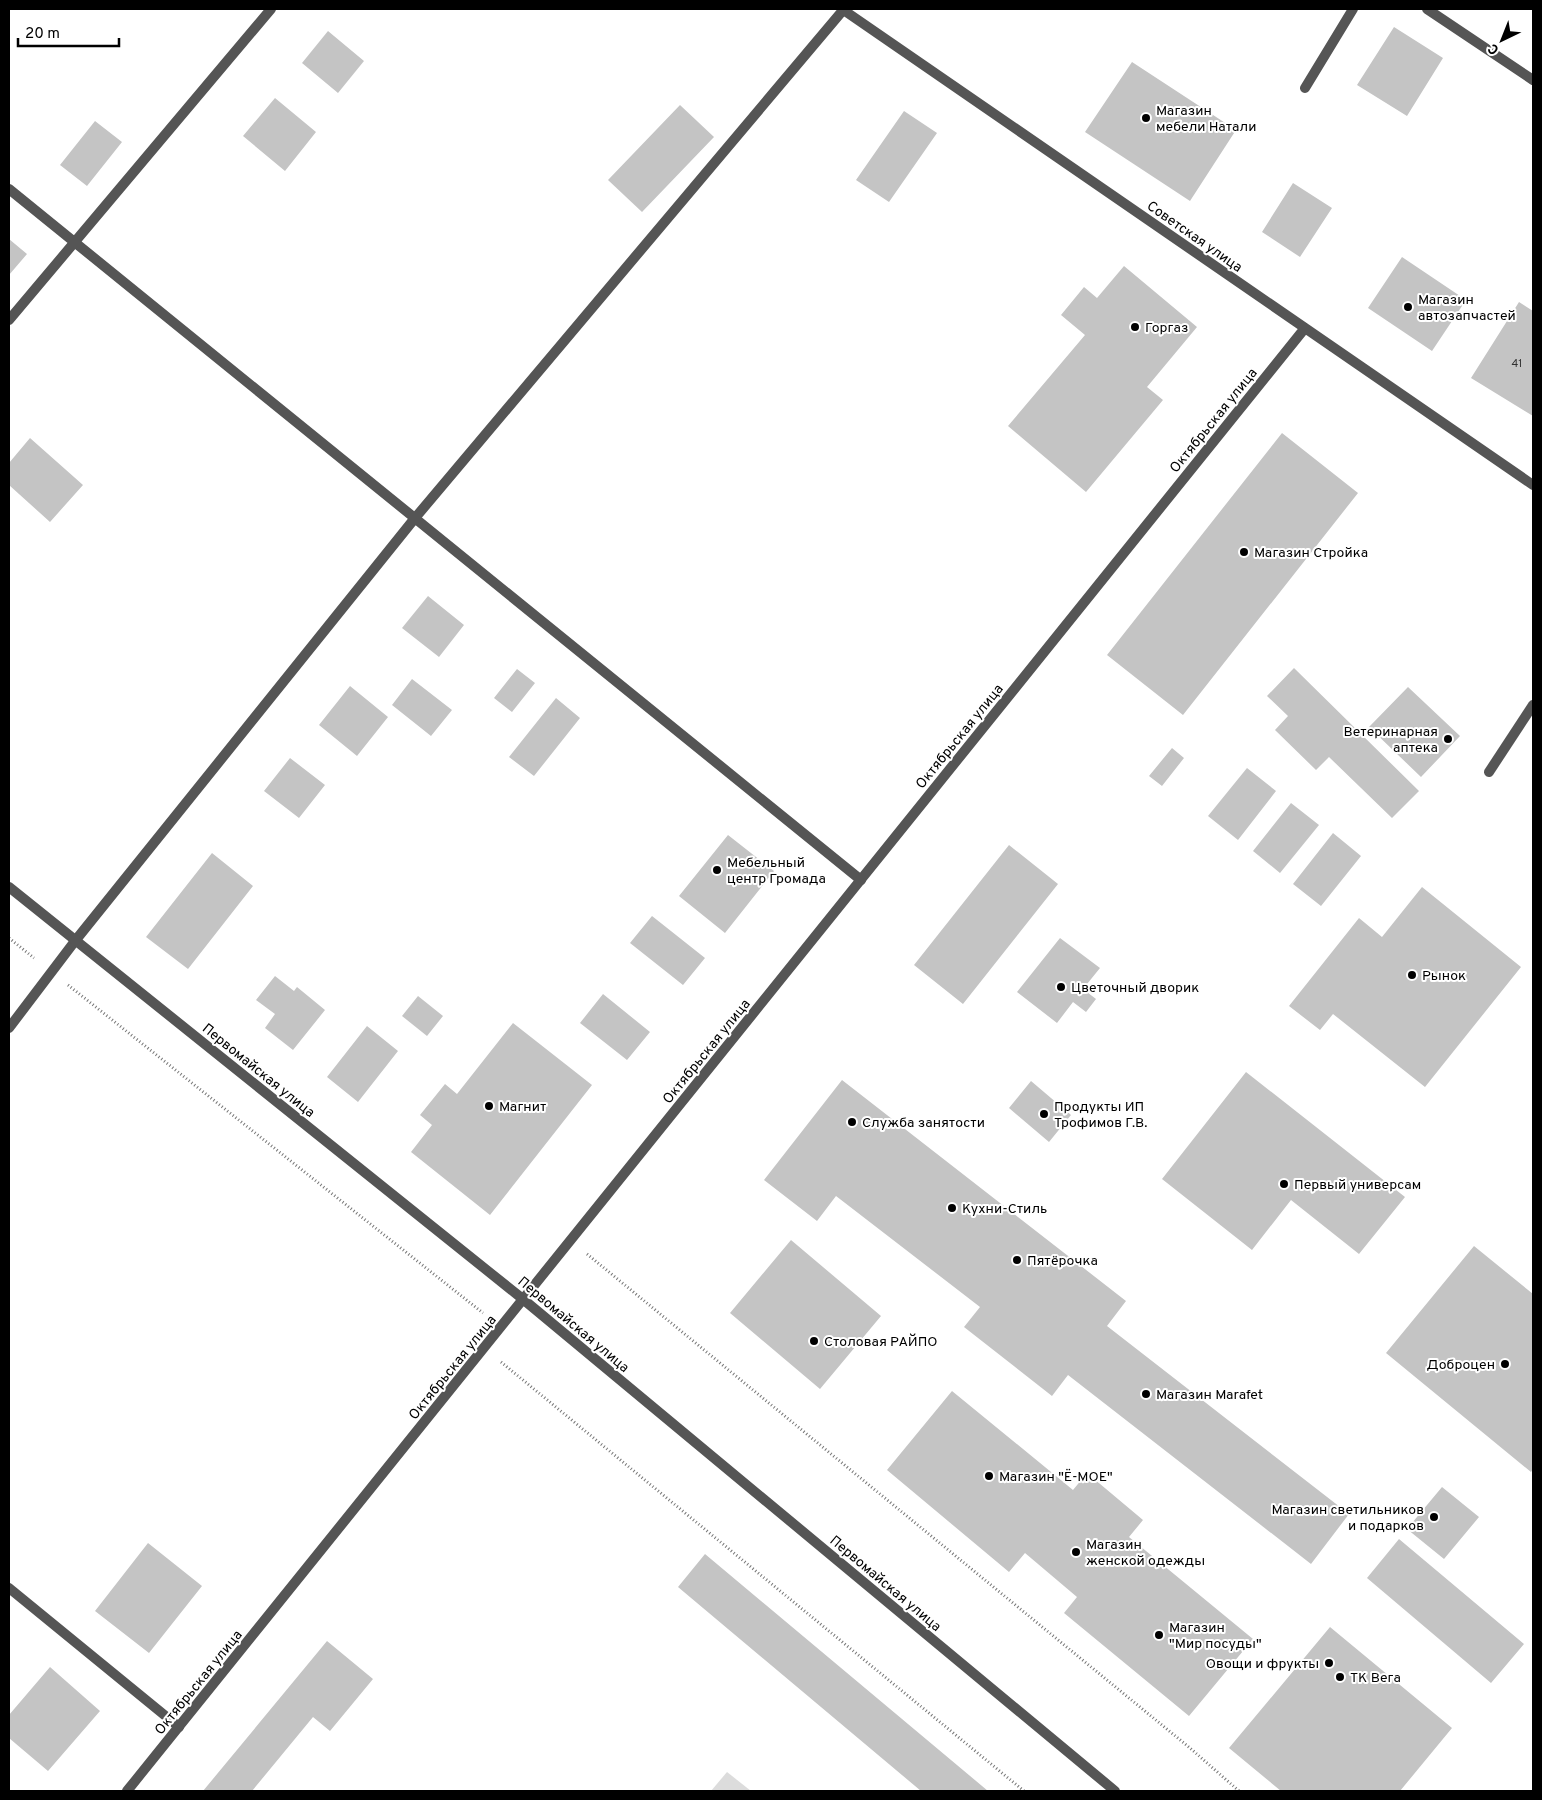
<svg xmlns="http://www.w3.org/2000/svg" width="1542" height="1800" viewBox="0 0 1542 1800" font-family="Overpass,sans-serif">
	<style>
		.green { fill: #dcdcdc }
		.building { fill: #c4c4c4 }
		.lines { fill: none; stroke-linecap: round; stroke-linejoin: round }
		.path { stroke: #777; stroke-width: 3; stroke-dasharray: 1 2.5; stroke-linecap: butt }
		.service { stroke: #555; stroke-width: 10 }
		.minor { stroke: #555; stroke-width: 10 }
		.tertiary { stroke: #555; stroke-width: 10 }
		.poi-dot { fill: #000; stroke: #fff; stroke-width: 2 }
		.labels { text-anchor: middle; stroke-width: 4; stroke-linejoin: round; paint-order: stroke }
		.number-label { font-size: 11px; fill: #313131 }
		.poi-label { font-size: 14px; fill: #000; stroke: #fff; text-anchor: start }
		.street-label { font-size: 14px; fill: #000; stroke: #fff }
	</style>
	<rect width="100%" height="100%" fill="#fff"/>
	<path class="green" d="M 727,1772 L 751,1791 L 711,1791 Z"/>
	<path class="building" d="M 1394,27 L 1443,58 L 1407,116 L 1357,85 Z
		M 328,31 L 364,61 L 338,93 L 302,63 Z
		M 1132,62 L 1236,130 L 1190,201 L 1085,132 Z
		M 275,98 L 316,132 L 285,171 L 243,136 Z
		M 680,105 L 714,137 L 642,212 L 608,180 Z
		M 904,111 L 937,133 L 889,202 L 856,180 Z
		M 95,121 L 122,142 L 87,186 L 60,165 Z
		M 1293,183 L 1332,208 L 1300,257 L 1262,232 Z
		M 9,239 L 27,254 L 9,275 Z
		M 1402,257 L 1466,300 L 1432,351 L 1368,308 Z
		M 1124,266 L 1197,327 L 1147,387 L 1163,400 L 1086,492 L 1008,426 L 1085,335 L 1061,315 L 1084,287 L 1097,298 Z
		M 1519,302 L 1533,311 L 1533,416 L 1471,378 Z
		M 1282,433 L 1358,493 L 1183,715 L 1107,655 Z
		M 30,438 L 83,485 L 50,522 L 9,485 L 9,463 Z
		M 428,596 L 464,625 L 439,657 L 402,628 Z
		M 1294,668 L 1419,791 L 1392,818 L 1329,757 L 1316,770 L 1275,730 L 1288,716 L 1267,696 Z
		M 517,669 L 535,683 L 512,712 L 494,698 Z
		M 412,679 L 452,710 L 431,736 L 392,705 Z
		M 350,686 L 388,717 L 357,756 L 319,725 Z
		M 1408,687 L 1460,736 L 1421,777 L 1369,727 Z
		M 556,698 L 580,718 L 534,776 L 509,757 Z
		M 1172,748 L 1184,758 L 1162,786 L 1149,776 Z
		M 290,758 L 325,785 L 299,818 L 264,791 Z
		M 1247,768 L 1276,791 L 1238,840 L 1208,816 Z
		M 1291,803 L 1319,825 L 1280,873 L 1253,851 Z
		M 1333,833 L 1361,856 L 1321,906 L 1293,884 Z
		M 728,835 L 774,871 L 725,933 L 679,896 Z
		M 1009,845 L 1058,884 L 963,1004 L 914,965 Z
		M 212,853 L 253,886 L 188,969 L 146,937 Z
		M 1422,887 L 1521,967 L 1425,1087 L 1333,1014 L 1320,1030 L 1289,1006 L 1359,918 L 1382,937 Z
		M 652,916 L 705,958 L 683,985 L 630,943 Z
		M 1060,938 L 1100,968 L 1083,989 L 1096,999 L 1086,1012 L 1073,1002 L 1057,1023 L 1017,992 Z
		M 275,976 L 294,991 L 297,987 L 325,1010 L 293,1050 L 265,1028 L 275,1014 L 256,1000 Z
		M 603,994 L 650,1032 L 627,1060 L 580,1023 Z
		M 418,996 L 443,1016 L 427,1036 L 402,1016 Z
		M 513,1023 L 592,1085 L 490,1215 L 411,1152 L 432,1125 L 420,1115 L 445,1084 L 457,1094 Z
		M 367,1026 L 398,1051 L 358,1102 L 327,1077 Z
		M 1246,1072 L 1405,1197 L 1359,1254 L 1291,1200 L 1252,1250 L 1162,1179 Z
		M 842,1080 L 1126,1301 L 1107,1326 L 1349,1514 L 1311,1564 L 1068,1375 L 1052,1396 L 964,1327 L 980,1307 L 836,1196 L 817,1221 L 764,1180 Z
		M 1031,1081 L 1071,1115 L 1049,1142 L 1009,1108 Z
		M 791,1240 L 881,1316 L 820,1389 L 730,1313 Z
		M 1474,1246 L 1533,1294 L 1533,1469 L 1531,1472 L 1386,1353 Z
		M 952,1391 L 1073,1490 L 1087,1473 L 1143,1520 L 1129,1537 L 1253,1639 L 1189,1716 L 1064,1613 L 1077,1597 L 1025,1553 L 1009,1572 L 887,1470 Z
		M 1442,1487 L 1479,1517 L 1444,1559 L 1407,1529 Z
		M 1399,1539 L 1524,1644 L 1491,1683 L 1367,1578 Z
		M 148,1543 L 202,1586 L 149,1653 L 95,1611 Z
		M 705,1554 L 988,1791 L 921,1791 L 678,1587 Z
		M 1330,1627 L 1452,1728 L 1400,1791 L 1281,1791 L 1229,1748 Z
		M 327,1641 L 373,1679 L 330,1731 L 313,1717 L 252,1791 L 203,1791 Z
		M 50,1667 L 100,1711 L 48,1771 L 9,1738 L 9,1715 Z"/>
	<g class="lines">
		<path class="path" d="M 9,938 L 34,958
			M 68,985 L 483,1313
			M 587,1254 L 1190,1748 L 1239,1791
			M 501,1362 L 1024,1791"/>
		<path class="service" d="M 1489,772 L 1533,705"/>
		<path class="minor" d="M 1427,9 L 1533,80
			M 1305,88 L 1353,9
			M 9,189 L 861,880
			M 9,320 L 271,9
			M 9,1028 L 75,941 L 415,518 L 844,9
			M 9,1588 L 179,1727"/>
		<path class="tertiary" d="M 842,9 L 1533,485
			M 9,887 L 524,1300 L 1115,1791
			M 127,1791 L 1305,328"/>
	</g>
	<g class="poi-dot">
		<circle cx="1146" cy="118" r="5"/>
		<circle cx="1408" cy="307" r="5"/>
		<circle cx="1135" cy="327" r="5"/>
		<circle cx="1244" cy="552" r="5"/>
		<circle cx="1448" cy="739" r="5"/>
		<circle cx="717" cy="870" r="5"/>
		<circle cx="1412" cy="975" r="5"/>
		<circle cx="1061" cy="987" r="5"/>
		<circle cx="489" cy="1106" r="5"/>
		<circle cx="1044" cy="1114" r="5"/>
		<circle cx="852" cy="1122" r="5"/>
		<circle cx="1284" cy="1184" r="5"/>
		<circle cx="952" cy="1208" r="5"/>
		<circle cx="1017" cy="1260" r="5"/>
		<circle cx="814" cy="1341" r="5"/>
		<circle cx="1505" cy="1364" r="5"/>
		<circle cx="1146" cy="1394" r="5"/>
		<circle cx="989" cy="1476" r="5"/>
		<circle cx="1434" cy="1517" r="5"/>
		<circle cx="1076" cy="1552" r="5"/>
		<circle cx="1159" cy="1635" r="5"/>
		<circle cx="1329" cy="1663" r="5"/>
		<circle cx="1340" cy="1677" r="5"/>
	</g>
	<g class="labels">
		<g class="number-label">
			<text x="1517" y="367">41</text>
		</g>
		<g class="poi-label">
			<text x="1156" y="115">Магазин<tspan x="1156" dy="16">мебели Натали</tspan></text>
			<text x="1418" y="304">Магазин<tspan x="1418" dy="16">автозапчастей</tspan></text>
			<text x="1145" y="332">Горгаз</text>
			<text x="1254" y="557">Магазин Стройка</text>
			<text x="1438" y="736" text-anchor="end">Ветеринарная<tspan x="1438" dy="16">аптека</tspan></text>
			<text x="727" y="867">Мебельный<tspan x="727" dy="16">центр Громада</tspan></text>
			<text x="1422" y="980">Рынок</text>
			<text x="1071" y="992">Цветочный дворик</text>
			<text x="499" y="1111">Магнит</text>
			<text x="1054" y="1111">Продукты ИП<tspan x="1054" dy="16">Трофимов Г.В.</tspan></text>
			<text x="862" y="1127">Служба занятости</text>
			<text x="1294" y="1189">Первый универсам</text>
			<text x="962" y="1213">Кухни-Стиль</text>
			<text x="1027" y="1265">Пятёрочка</text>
			<text x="824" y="1346">Столовая РАЙПО</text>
			<text x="1495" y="1369" text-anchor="end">Доброцен</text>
			<text x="1156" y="1399">Магазин Marafet</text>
			<text x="999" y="1481">Магазин "Ё-МОЕ"</text>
			<text x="1424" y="1514" text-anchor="end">Магазин светильников<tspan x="1424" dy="16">и подарков</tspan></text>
			<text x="1086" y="1549">Магазин<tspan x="1086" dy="16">женской одежды</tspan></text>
			<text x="1169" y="1632">Магазин<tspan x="1169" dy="16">"Мир посуды"</tspan></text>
			<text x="1319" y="1668" text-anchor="end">Овощи и фрукты</text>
			<text x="1350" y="1682">ТК Вега</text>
		</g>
		<g class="street-label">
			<text transform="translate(1195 236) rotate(35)" y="5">Советская улица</text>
			<text transform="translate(1213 420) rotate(-51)" y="5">Октябрьская улица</text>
			<text transform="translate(959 736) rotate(-51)" y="5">Октябрьская улица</text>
			<text transform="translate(706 1051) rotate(-51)" y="5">Октябрьская улица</text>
			<text transform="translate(259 1070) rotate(39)" y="5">Первомайская улица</text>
			<text transform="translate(574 1324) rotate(40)" y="5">Первомайская улица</text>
			<text transform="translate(452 1367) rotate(-51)" y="5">Октябрьская улица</text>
			<text transform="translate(886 1583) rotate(40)" y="5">Первомайская улица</text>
			<text transform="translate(198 1682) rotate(-51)" y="5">Октябрьская улица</text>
		</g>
	</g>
	<rect width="1542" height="1800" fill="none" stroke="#000000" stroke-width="20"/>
	<g transform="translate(1502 40) rotate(223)" stroke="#ffffff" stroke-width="4" paint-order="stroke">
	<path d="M0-4L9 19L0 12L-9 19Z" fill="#000000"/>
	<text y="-8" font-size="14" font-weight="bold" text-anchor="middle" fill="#000000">С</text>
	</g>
	<path d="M18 38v8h101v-8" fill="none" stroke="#000000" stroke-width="2.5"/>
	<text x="25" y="38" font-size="15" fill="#000000" stroke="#ffffff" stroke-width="4" paint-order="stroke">20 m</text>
</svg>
